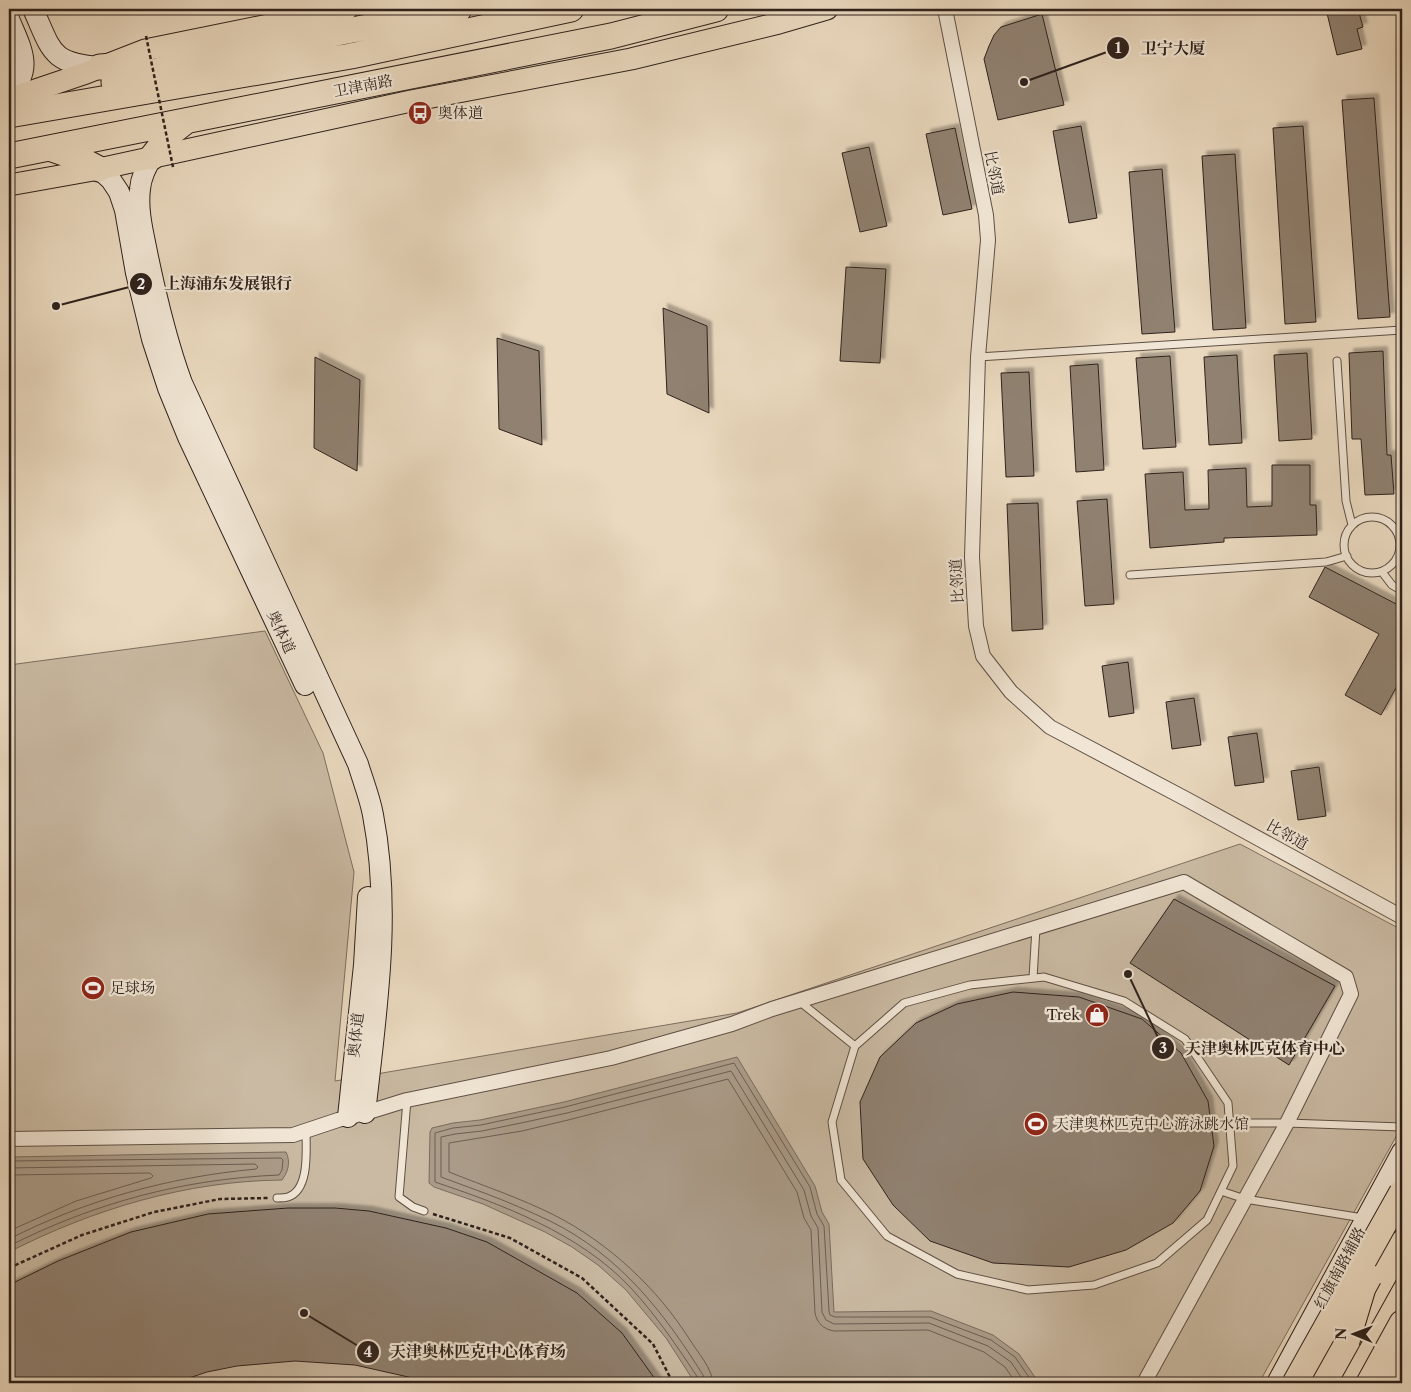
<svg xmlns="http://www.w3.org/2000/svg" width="1411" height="1392" viewBox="0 0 1411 1392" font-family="'Libre Caslon Text','Noto Serif SC',serif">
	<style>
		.green { fill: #cabaa3; stroke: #7c6e60 }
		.water { fill: #aa9b88; stroke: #796b5d }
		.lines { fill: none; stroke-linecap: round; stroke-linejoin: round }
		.shore { stroke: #6c5e52; stroke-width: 1 }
		.building { fill: #908171; stroke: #2f221c; filter: url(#shadow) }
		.lane-casing { stroke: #5e5045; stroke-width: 9 }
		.street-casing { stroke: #5e5045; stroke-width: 16 }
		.secondary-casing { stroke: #2f221c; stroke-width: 22 }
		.primary-casing { stroke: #2f221c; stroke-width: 23 }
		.highway-casing { stroke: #2f221c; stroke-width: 27 }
		.path { stroke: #2f221c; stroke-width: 2.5; stroke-dasharray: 4 2.5; stroke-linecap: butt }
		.lane { stroke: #f1e6d5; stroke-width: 7 }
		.street { stroke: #f1e6d5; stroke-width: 14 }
		.secondary { stroke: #f1e6d5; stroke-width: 20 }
		.primary { stroke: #ead9bf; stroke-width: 21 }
		.highway { stroke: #ead9bf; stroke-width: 25 }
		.highway-bridge-casing { stroke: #2f221c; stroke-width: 27; stroke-linecap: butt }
		.path-bridge { stroke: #2f221c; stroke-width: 2.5; stroke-dasharray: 4 2.5; stroke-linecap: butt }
		.highway-bridge { stroke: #ead9bf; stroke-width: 25 }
		.labels { text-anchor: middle; stroke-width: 4.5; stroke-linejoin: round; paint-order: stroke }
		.street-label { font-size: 15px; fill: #2f221c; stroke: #f1e6d5 }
		.poi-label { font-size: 15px; fill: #2f221c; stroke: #f1e6d5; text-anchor: start }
		.leader { fill: none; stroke: #2f221c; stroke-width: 2 }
		.callout-dot { fill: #2f221c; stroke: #f1e6d5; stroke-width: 2 }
		.mark-label { font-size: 15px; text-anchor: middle; font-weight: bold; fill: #fff }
		.callout-label { font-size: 16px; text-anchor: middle; font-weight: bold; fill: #2f221c; stroke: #f1e6d5; stroke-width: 4.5; stroke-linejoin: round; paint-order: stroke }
	</style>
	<defs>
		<filter id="shadow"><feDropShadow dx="4.5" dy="-4.5" stdDeviation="1" flood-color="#0004"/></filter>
	</defs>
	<rect width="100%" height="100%" fill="#ead9bf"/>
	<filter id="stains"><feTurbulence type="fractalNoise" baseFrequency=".004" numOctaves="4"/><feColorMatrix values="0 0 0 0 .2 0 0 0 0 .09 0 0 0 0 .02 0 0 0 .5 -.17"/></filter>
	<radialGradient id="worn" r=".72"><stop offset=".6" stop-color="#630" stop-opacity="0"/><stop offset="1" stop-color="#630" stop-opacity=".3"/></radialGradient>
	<path class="green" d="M 265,631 L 323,753 L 354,872 L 335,1081 L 737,1013 L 1240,844 L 1402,930 L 1402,1126 L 1259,1383 L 9,1383 L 9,665 Z"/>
	<path class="water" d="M 737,1057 L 815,1186 L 822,1212 L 829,1224 L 834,1312 L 931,1311 L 993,1335 L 1019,1354 L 1039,1383 L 695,1383 L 666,1338 L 626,1290 L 598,1265 L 572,1247 L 545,1232 L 483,1204 L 434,1187 L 429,1183 L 430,1132 L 432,1128 L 453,1123 L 480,1120 L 564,1102 Z
		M 286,1152 C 291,1162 288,1172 282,1180 C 186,1181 94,1209 9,1252 L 9,1157 Z"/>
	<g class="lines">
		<path class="shore" d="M 9,1161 L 281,1158 L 283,1160 L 282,1170 L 279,1175 C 183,1179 94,1203 9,1246
			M 9,1168 L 255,1164 L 258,1167 L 256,1169 C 169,1177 86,1200 9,1239
			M 9,1175 L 150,1173 L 153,1176 L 151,1178 L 76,1201 L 9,1231
			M 699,1383 L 698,1378 C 677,1346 656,1315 630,1287 C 579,1233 503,1205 435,1182 L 435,1133 L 453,1128 L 481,1125 L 565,1107 L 734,1063 L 810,1187 L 817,1214 L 824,1226 L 829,1311 L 830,1315 L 835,1317 L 930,1317 L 991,1340 L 1015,1357 L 1033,1383
			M 705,1383 L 703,1375 C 663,1311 619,1255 550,1221 C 529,1211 508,1202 487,1194 C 472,1188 456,1183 441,1177 L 441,1137 L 455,1134 L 482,1131 L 521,1123 L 567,1113 L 731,1071 L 804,1190 L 811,1216 L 818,1228 L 822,1312 L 826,1320 L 834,1324 L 929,1323 L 988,1346 L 1011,1362 L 1025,1383
			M 713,1383 C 712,1368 698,1353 690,1340 C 657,1288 609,1243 554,1215 C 520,1198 484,1186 449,1172 L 449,1143 L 522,1131 L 568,1120 L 728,1079 L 797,1192 L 804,1218 L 811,1230 L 815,1313 C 817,1323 823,1329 834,1331 L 928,1330 L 984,1352 L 1005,1367 L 1016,1383"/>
	</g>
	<path class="building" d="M 1326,9 L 1358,9 L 1363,27 L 1357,29 L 1362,49 L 1337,55 Z
		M 1042,14 L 1064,105 L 998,120 L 984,59 L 989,46 L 994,35 L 1001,27 Z
		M 1374,98 L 1390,317 L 1358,319 L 1342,100 Z
		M 1081,126 L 1097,218 L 1069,223 L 1053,131 Z
		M 1303,126 L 1316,322 L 1285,324 L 1273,128 Z
		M 955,128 L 972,209 L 943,215 L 926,134 Z
		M 869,147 L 887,226 L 860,232 L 842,153 Z
		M 1235,154 L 1246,328 L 1213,330 L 1202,156 Z
		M 1162,169 L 1175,332 L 1142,334 L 1129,172 Z
		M 846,267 L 886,269 L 880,363 L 840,361 Z
		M 663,308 L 707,326 L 709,413 L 667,394 Z
		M 497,338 L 539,351 L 542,445 L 499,429 Z
		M 1383,351 L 1387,455 L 1391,455 L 1394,494 L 1365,495 L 1361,439 L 1352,439 L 1349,353 Z
		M 1307,353 L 1312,439 L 1279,441 L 1274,355 Z
		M 1237,355 L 1242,443 L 1209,445 L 1204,357 Z
		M 1170,356 L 1176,447 L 1143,449 L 1136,358 Z
		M 315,357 L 360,380 L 357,471 L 314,448 Z
		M 1098,364 L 1104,470 L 1076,472 L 1070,366 Z
		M 1029,372 L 1034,476 L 1006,477 L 1001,373 Z
		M 1272,465 L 1310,465 L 1310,505 L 1316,505 L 1317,535 L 1224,538 L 1224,542 L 1150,548 L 1145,474 L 1183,472 L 1185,510 L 1209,509 L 1208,470 L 1246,468 L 1247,507 L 1272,506 Z
		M 1107,499 L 1114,604 L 1085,606 L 1077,501 Z
		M 1038,503 L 1043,629 L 1012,631 L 1007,504 Z
		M 1325,567 L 1402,607 L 1402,677 L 1381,715 L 1345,695 L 1379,634 L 1309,597 Z
		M 1128,662 L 1134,713 L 1109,717 L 1102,666 Z
		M 1194,698 L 1201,745 L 1172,749 L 1166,702 Z
		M 1257,733 L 1264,782 L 1235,786 L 1228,737 Z
		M 1319,767 L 1326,816 L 1298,820 L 1291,771 Z
		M 1174,899 L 1335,986 L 1289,1065 L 1130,963 Z
		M 1013,992 L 1079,997 L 1142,1019 L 1181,1053 L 1208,1101 L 1214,1146 L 1200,1191 L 1173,1223 L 1126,1250 L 1069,1267 L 993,1263 L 930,1241 L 893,1205 L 863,1159 L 860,1102 L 880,1057 L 916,1023 L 957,1004 Z
		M 288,1208 L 335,1208 L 369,1211 L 446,1228 L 487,1242 L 577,1293 L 622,1333 L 658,1383 L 435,1383 L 355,1365 L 295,1361 L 237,1366 L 207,1372 L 174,1383 L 9,1383 L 9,1285 L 58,1261 L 131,1232 L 208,1214 Z"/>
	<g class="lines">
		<g class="lane-casing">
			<path id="lane" d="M 978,357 L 1402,330
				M 1337,361 L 1346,501 L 1352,525
				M1344 545a28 28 0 1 1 56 0a28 28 0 1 1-56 0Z
				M 1382,572 L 1392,585 L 1402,591
				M 1130,575 L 1326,562 L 1347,556
				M 1033,978 L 1036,928
				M 799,1001 L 855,1046 L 904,1003 L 970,985 L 1044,977 L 1124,1001 L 1185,1039 L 1228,1103 L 1233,1166 L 1207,1220 L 1157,1263 L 1094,1285 L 1028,1290 L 957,1274 L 887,1236 L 841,1180 L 832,1122 L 855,1046
				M 407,1100 L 399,1197 L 413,1207 L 424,1211
				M 1230,1123 L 1287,1123 L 1402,1127
				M 1221,1191 L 1245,1199 L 1363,1218
				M 277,1198 C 280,1198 285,1198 288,1197 C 310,1190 306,1149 306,1132"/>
		</g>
		<g class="street-casing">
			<path id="street" d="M 945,9 L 986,215 L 988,240 L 978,357 L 972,557 L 976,626 L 983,656 L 1011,692 L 1050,727 L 1188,800 L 1402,917
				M 9,1139 L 293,1135 L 338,1120 L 365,1113 L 407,1100 L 611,1058 L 732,1024 L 772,1009 L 1184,882 L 1346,977 L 1351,994 L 1287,1123 L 1144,1383"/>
		</g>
		<g class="secondary-casing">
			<path id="secondary" d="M 33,9 C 52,51 50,63 100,67
				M 9,19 C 19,44 36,70 9,92
				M 152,157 C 146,168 141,177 140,189 C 137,211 144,236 148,257 C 157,300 167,342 182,383 L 358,764 C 363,781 370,798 373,815 C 392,913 376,1015 365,1113
				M 99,169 L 111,180 L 119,192 L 125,210 L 136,273 L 152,339 L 168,388 L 188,437 L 305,685
				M 348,1117 L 364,965 L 368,897
				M 1277,1383 L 1402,1152"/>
		</g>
		<g class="primary-casing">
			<path id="primary" d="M 9,99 L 86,73 L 145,50 L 347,9
				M 9,185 L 99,169 L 411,101 L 631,59 L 779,23 L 827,9"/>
		</g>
		<g class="highway-casing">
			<path id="highway" d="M 100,67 L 140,64
				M 114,82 L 195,61 L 459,9
				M 9,115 L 351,56 L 571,9
				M 52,149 L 78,158 L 99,169
				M 9,156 L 611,36 L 716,9
				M 152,157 L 171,133 L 185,122
				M 1324,1383 L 1402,1243
				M 1369,1383 L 1402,1323
				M 1396,1383 L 1402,1371"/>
		</g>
		<path class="path" d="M 433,1214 L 510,1238 L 582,1278 L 653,1344 L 673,1383
			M 9,1268 L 82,1235 L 154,1212 L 220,1199 L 268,1198"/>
		<use href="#lane" class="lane"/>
		<use href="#street" class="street"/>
		<use href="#secondary" class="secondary"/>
		<use href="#primary" class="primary"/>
		<use href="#highway" class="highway"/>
		<g class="highway-bridge-casing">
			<path id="highway-bridge" d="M 1347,1341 L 1363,1288 L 1369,1277
				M 1295,1383 L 1402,1192"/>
		</g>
		<path class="path-bridge" d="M 146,36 L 173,167"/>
		<use href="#highway-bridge" class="highway-bridge"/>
	</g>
	<defs>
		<g id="bus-disc" transform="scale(1.25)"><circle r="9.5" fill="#8f2418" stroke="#f1e6d5"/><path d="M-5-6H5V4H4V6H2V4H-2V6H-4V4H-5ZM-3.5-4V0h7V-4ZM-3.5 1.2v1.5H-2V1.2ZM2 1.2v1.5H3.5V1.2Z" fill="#fff"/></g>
		<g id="stadium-disc" transform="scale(1.25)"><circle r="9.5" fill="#8f2418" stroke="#f1e6d5"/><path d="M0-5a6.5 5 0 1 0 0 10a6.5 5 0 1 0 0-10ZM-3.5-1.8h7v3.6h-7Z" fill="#fff"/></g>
		<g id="shop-disc" transform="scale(1.25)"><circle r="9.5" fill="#8f2418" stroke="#f1e6d5"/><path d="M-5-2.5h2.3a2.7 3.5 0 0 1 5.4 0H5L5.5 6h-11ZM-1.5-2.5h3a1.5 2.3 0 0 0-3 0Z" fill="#fff"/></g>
	</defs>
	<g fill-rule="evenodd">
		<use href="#bus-disc" x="420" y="113"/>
		<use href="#stadium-disc" x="93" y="988"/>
		<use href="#shop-disc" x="1097" y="1015"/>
		<use href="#stadium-disc" x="1036" y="1124"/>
	</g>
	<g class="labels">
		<g class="street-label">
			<text transform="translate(363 86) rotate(-11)" y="5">卫津南路</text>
			<text transform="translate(994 173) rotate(79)" y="5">比邻道</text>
			<text transform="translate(957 581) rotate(-93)" y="5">比邻道</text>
			<text transform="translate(281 632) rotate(65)" y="5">奥体道</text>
			<text transform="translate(1287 835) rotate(29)" y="5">比邻道</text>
			<text transform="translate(356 1035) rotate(-84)" y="5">奥体道</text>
			<text transform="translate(1340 1268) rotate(-62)" y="5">红旗南路辅路</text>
		</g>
		<g class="poi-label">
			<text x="438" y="118">奥体道</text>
			<text x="110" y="993">足球场</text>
			<text x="1080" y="1020" text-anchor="end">Trek</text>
			<text x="1054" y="1129">天津奥林匹克中心游泳跳水馆</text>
		</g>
	</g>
	<path class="leader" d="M1024 82L1118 48M56 306L141 284M1128 974L1163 1048M304 1313L368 1352"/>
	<g class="callout-dot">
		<circle cx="1024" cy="82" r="5"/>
		<circle cx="56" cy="306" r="5"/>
		<circle cx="1128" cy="974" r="5"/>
		<circle cx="304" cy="1313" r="5"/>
		<circle cx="1118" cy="48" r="12"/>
		<circle cx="141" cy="284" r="12"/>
		<circle cx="1163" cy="1048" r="12"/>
		<circle cx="368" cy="1352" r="12"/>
	</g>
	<g class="mark-label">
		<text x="1118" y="53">1</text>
		<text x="141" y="289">2</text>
		<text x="1163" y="1053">3</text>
		<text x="368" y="1357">4</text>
	</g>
	<g class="callout-label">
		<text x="1173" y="54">卫宁大厦</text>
		<text x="228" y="289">上海浦东发展银行</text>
		<text x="1265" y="1054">天津奥林匹克体育中心</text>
		<text x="478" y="1357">天津奥林匹克中心体育场</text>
	</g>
	<rect width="1411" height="1392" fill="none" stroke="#ead9bf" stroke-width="30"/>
	<rect x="10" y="10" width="1391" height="1372" fill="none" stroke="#2f221c" stroke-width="2.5"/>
	<rect x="15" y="15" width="1381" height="1362" fill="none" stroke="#2f221c"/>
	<g transform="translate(1354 1334) rotate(271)" stroke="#f1e6d5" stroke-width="4" paint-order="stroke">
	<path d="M0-4L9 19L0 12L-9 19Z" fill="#2f221c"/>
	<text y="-8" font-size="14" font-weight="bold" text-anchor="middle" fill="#2f221c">N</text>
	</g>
	<rect width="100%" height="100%" filter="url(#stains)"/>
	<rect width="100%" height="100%" fill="url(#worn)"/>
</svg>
